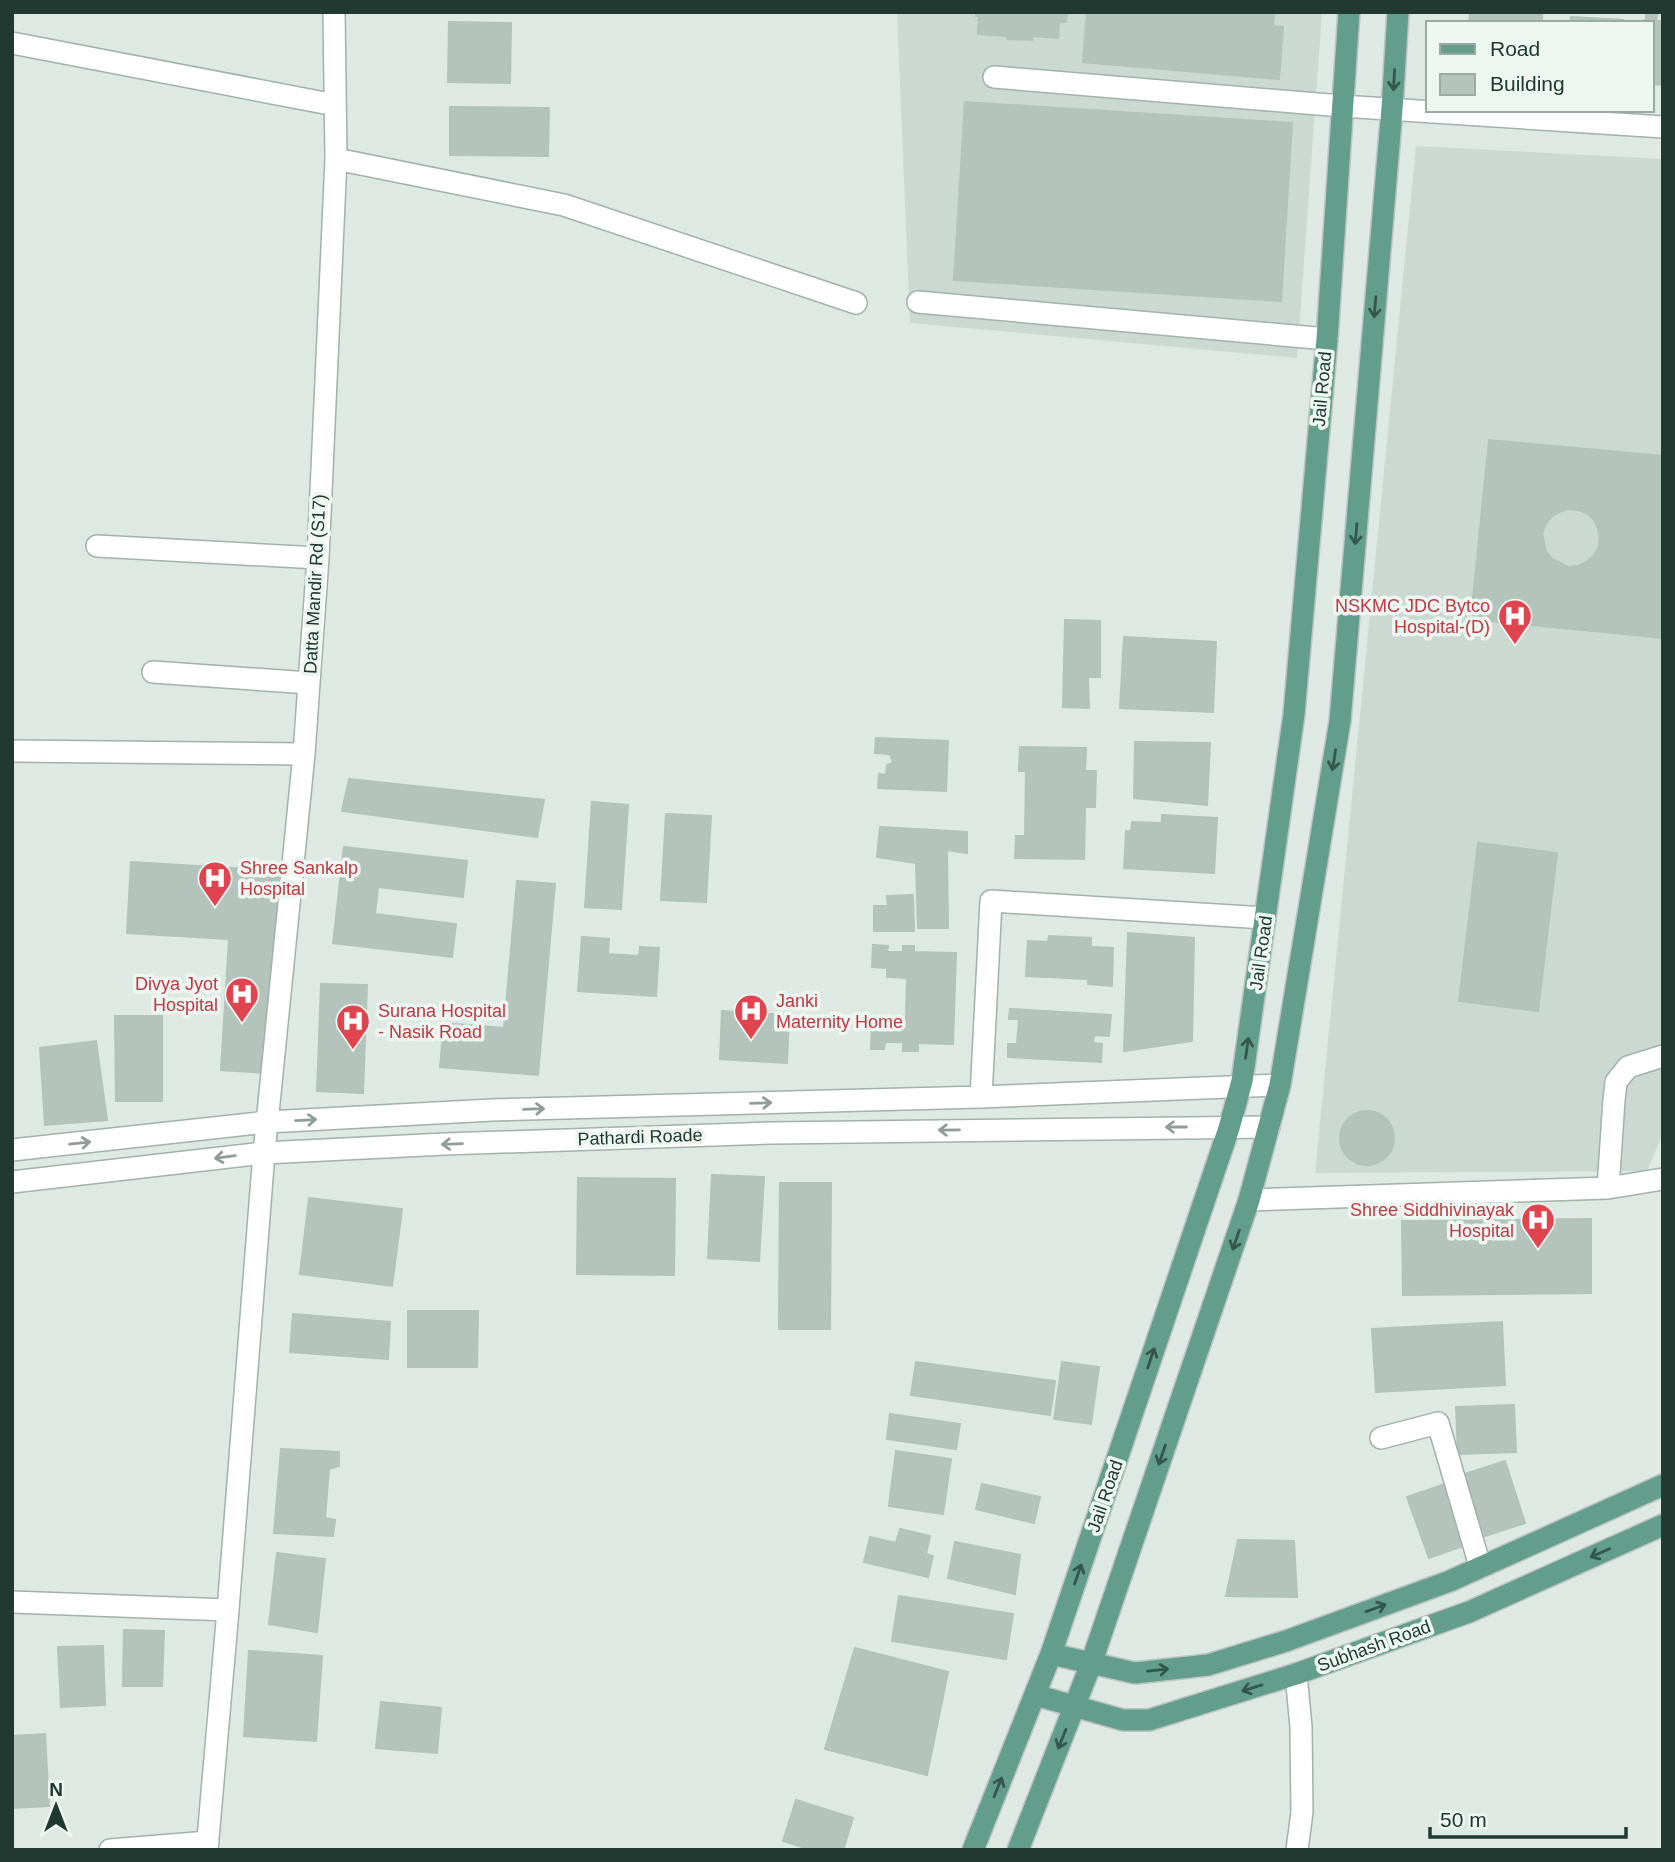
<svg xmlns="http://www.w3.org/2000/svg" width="1675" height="1862" viewBox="0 0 1675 1862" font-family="Arial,sans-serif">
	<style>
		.built { fill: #ccd9d3 }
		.building { fill: #b4c4bd; stroke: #b1c3ba; stroke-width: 2; fill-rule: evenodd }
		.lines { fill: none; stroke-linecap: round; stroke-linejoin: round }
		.minor-casing { stroke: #a1b1ab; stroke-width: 24 }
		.major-casing { stroke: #bcc4c1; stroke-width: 24 }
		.minor { stroke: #fff; stroke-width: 21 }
		.major { stroke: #639e8c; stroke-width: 21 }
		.oneway { stroke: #34574c }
		.oneway2 { stroke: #909c98 }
		.labels { text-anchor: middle; stroke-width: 7; stroke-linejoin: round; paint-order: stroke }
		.street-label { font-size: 18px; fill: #203931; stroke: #eef6f2 }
		.health-label { font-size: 18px; fill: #be3a42; stroke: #eef6f2; text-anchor: end }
	</style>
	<rect width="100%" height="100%" fill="#dee9e4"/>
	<path class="built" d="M 897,12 L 1322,12 L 1297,358 L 910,323 Z
		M 1416,146 L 1663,159 L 1663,1133 L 1647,1171 L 1315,1173 Z"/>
	<path class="building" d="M 976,12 L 1067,12 L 1066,22 L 1059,22 L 1058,38 L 1033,36 L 1032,40 L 1007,39 L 1007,36 L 978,34 L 979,16 L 976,16 Z
		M 1087,12 L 1274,12 L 1273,26 L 1283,27 L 1279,79 L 1083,62 Z
		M 1470,12 L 1542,12 L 1542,23 L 1469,23 Z
		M 1646,15 L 1657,15 L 1656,21 L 1663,21 L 1663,85 L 1652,84 L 1652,23 L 1640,23 L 1646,19 Z
		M 1571,17 L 1623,20 L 1623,23 L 1570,23 Z
		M 449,22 L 511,23 L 510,83 L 448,82 Z
		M 965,102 L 1292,123 L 1281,301 L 954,280 Z
		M 450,107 L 549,108 L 548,156 L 450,155 Z
		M 1489,440 L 1663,456 L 1663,638 L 1471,619 ZM 1568,509 L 1578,510 L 1587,513 L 1594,520 L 1598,528 L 1600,538 L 1599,547 L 1594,555 L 1587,562 L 1578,566 L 1568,567 L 1552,559 L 1546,551 L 1542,533 L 1546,524 L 1551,517 L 1559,512 Z
		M 1065,620 L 1100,621 L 1100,677 L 1088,677 L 1089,708 L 1063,707 Z
		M 1124,637 L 1216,642 L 1213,712 L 1120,708 Z
		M 876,738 L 948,741 L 946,791 L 878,788 L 879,774 L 886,775 L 887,765 L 893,763 L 890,754 L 875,753 Z
		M 1135,742 L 1210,743 L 1207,805 L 1134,798 Z
		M 1020,747 L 1086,748 L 1085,771 L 1096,771 L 1095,807 L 1085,807 L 1084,859 L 1015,858 L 1016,836 L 1025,836 L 1026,771 L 1019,771 Z
		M 349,779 L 544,800 L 537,837 L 342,811 Z
		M 592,802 L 628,805 L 621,909 L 585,907 Z
		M 666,814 L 711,816 L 706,902 L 661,900 Z
		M 1162,815 L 1217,818 L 1214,873 L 1124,868 L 1126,831 L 1131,831 L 1132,822 L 1162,823 Z
		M 880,827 L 967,832 L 967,853 L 947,850 L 948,928 L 918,928 L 916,863 L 877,857 Z
		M 1478,843 L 1557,853 L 1538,1011 L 1459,1001 Z
		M 344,847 L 467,861 L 463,897 L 378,887 L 375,914 L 456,924 L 452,957 L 333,943 Z
		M 131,862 L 279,871 L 266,1073 L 221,1070 L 229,939 L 127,933 Z
		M 517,881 L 555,884 L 538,1075 L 440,1067 L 444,1023 L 504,1028 Z
		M 913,895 L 914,931 L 874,931 L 874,906 L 888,906 L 887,896 Z
		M 1128,933 L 1194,938 L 1192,1041 L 1124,1051 Z
		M 1049,936 L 1091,938 L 1091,947 L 1113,948 L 1112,986 L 1088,984 L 1088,979 L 1026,976 L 1028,941 L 1048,942 Z
		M 582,937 L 609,939 L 608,954 L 639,956 L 640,947 L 659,948 L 656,996 L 578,991 Z
		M 873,945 L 888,946 L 887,952 L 903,952 L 903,946 L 914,946 L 914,952 L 956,953 L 953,1044 L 918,1043 L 918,1051 L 903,1051 L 903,1042 L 885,1042 L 884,1049 L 871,1049 L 872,1025 L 883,1025 L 883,1019 L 906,1019 L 907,978 L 887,977 L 887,968 L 872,967 Z
		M 321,984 L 367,985 L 363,1093 L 317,1091 Z
		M 1010,1009 L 1111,1015 L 1109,1036 L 1094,1035 L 1093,1043 L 1102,1044 L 1101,1062 L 1008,1057 L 1008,1044 L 1017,1044 L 1019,1019 L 1009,1019 Z
		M 722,1011 L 789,1015 L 787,1063 L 720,1059 Z
		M 115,1016 L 162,1016 L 162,1101 L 116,1101 Z
		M 96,1041 L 107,1120 L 45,1125 L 40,1048 Z
		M1340 1138a27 27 0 1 1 54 0a27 27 0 1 1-54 0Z
		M 712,1175 L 764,1177 L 759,1261 L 708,1258 Z
		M 578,1178 L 675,1179 L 674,1275 L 577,1274 Z
		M 780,1183 L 831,1183 L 830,1329 L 779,1329 Z
		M 309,1198 L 402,1209 L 392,1286 L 300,1274 Z
		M 1591,1219 L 1591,1293 L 1403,1295 L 1402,1221 Z
		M 408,1311 L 478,1311 L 477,1367 L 408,1367 Z
		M 293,1314 L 390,1322 L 388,1359 L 290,1352 Z
		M 1502,1322 L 1505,1385 L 1376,1392 L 1372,1329 Z
		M 916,1362 L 1055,1381 L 1050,1415 L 911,1395 Z
		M 1062,1362 L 1099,1367 L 1091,1424 L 1054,1419 Z
		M 1514,1405 L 1516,1452 L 1458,1454 L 1456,1407 Z
		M 890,1414 L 960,1424 L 956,1449 L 887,1439 Z
		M 281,1449 L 339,1452 L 339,1466 L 329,1469 L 325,1518 L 335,1520 L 333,1536 L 274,1533 Z
		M 896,1451 L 951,1459 L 943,1514 L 889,1506 Z
		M 1505,1461 L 1525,1523 L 1482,1537 L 1462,1475 Z
		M 1448,1483 L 1469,1544 L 1429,1558 L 1407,1497 Z
		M 982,1484 L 1040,1497 L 1034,1523 L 976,1509 Z
		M 900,1529 L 930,1536 L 926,1554 L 933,1556 L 928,1577 L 864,1562 L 870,1537 L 896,1543 Z
		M 1238,1540 L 1294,1541 L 1297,1597 L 1226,1596 Z
		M 955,1542 L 1020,1555 L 1015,1594 L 948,1578 Z
		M 277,1553 L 325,1559 L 317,1632 L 269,1624 Z
		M 899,1596 L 1013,1614 L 1006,1659 L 892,1641 Z
		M 124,1630 L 164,1631 L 162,1686 L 123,1686 Z
		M 103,1646 L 105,1705 L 61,1707 L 58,1647 Z
		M 855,1648 L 948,1672 L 927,1775 L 825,1749 Z
		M 249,1651 L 322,1656 L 316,1741 L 244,1736 Z
		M 381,1702 L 441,1708 L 437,1753 L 376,1748 Z
		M 45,1734 L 49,1806 L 12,1808 L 12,1736 Z
		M 796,1800 L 853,1818 L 843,1850 L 812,1850 L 783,1841 Z"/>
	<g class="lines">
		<g class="minor-casing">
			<path id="minor" d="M 12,43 L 335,105
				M 994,77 L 1341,106 L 1663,127
				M 336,159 L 564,205 L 856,303
				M 918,302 L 1327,339
				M 97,546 L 318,558
				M 153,672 L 309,683
				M 12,751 L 304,754
				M 981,1097 L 991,901 L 1265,918
				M 12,1150 L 267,1122 L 492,1110 L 981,1097 L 1280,1085
				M 12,1182 L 264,1153 L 445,1144 L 772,1133 L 1269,1127
				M 1608,1188 L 1614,1100 L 1616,1082 L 1628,1067 L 1663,1056
				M 1249,1200 L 1608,1188 L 1663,1179
				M 1381,1438 L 1438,1423 L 1480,1566
				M 12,1602 L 228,1610
				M 1296,1674 L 1301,1727 L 1302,1812 L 1297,1850
				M 110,1850 L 208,1842
				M 207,1850 L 228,1610 L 264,1153 L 304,754 L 309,683 L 318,558 L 336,159 L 334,12"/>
		</g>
		<g class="major-casing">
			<path id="major" d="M 1051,1654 L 1135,1673 L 1208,1665 L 1286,1641 L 1450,1581 L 1663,1485
				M 1035,1695 L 1123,1720 L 1149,1720 L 1296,1674 L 1469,1612 L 1663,1525
				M 973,1850 L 1051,1654 L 1229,1128 L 1242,1081 L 1294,714 L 1327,339 L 1349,12
				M 1018,1850 L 1091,1664 L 1249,1200 L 1280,1085 L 1340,721 L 1392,109 L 1398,12"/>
		</g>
		<use href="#minor" class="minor"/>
		<use href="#major" class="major"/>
	</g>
	<defs><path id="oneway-shaft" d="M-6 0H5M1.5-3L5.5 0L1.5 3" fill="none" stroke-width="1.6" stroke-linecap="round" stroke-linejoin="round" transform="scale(1.75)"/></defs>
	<g class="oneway">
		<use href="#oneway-shaft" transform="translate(1394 80) rotate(93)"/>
		<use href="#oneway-shaft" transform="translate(1375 307) rotate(95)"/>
		<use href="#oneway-shaft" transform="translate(1356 534) rotate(95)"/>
		<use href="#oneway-shaft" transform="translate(1334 760) rotate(99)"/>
		<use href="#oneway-shaft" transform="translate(1247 1048) rotate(-82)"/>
		<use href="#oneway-shaft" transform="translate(1236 1240) rotate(109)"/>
		<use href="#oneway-shaft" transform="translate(1151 1358) rotate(-71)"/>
		<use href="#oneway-shaft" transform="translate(1162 1455) rotate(109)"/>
		<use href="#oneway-shaft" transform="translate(1600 1553) rotate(156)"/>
		<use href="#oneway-shaft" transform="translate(1078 1574) rotate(-71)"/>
		<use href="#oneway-shaft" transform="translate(1376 1608) rotate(-20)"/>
		<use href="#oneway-shaft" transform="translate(1158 1670) rotate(-6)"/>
		<use href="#oneway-shaft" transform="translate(1252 1688) rotate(163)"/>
		<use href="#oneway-shaft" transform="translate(1062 1739) rotate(112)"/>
		<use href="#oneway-shaft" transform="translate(998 1787) rotate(-68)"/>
	</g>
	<g class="oneway2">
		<use href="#oneway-shaft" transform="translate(761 1103) rotate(-2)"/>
		<use href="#oneway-shaft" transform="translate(534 1109) rotate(-2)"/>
		<use href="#oneway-shaft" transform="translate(306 1120) rotate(-3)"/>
		<use href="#oneway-shaft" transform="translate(1176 1127) rotate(180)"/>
		<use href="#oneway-shaft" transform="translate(949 1130) rotate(179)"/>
		<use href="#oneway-shaft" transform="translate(80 1143) rotate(-6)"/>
		<use href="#oneway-shaft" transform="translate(452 1144) rotate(178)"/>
		<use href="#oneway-shaft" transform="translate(225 1157) rotate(173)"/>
	</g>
	<defs>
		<g id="hospital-pin" transform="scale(1.75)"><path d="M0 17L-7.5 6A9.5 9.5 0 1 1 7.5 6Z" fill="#e0444e" stroke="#eef6f2"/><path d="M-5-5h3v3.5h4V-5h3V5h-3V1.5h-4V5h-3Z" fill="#fff"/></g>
	</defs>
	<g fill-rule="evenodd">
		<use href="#hospital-pin" x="1515" y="616"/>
		<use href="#hospital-pin" x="215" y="878"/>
		<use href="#hospital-pin" x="242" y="994"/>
		<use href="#hospital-pin" x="751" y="1011"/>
		<use href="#hospital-pin" x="353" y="1021"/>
		<use href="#hospital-pin" x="1538" y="1220"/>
	</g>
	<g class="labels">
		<g class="street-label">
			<text transform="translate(1322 389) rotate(-85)" y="6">Jail Road</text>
			<text transform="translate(315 584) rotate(-87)" y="6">Datta Mandir Rd (S17)</text>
			<text transform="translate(1261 953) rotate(-82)" y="6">Jail Road</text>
			<text transform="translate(640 1137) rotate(-2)" y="6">Pathardi Roade</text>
			<text transform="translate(1105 1496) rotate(-71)" y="6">Jail Road</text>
			<text transform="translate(1374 1646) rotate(-20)" y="6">Subhash Road</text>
		</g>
		<g class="health-label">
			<text x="1490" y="612">NSKMC JDC Bytco<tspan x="1490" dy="21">Hospital-(D)</tspan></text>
			<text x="240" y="874" text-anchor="start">Shree Sankalp<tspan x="240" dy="21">Hospital</tspan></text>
			<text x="218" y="990">Divya Jyot<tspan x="218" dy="21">Hospital</tspan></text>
			<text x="776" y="1007" text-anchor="start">Janki<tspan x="776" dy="21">Maternity Home</tspan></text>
			<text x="378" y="1017" text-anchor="start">Surana Hospital<tspan x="378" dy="21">- Nasik Road</tspan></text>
			<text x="1514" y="1216">Shree Siddhivinayak<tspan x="1514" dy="21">Hospital</tspan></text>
		</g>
	</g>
	<rect width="1675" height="1862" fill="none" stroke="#203931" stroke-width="28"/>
	<rect x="1426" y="21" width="228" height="91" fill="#eef6f2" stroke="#9caaa5" stroke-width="2"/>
	<rect x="1440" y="44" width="35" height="10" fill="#639e8c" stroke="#9caaa5" stroke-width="2"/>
	<text x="1490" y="56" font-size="21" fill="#203931">Road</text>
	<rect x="1440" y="74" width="35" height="21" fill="#b4c4bd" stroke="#9caaa5" stroke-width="2"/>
	<text x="1490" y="91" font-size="21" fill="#203931">Building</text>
	<g transform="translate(56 1806)" stroke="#eef6f2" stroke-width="5" paint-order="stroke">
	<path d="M0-5L12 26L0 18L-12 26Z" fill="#203931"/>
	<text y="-10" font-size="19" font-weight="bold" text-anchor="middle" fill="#203931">N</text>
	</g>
	<path d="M1430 1827v10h196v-10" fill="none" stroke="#203931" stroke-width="3.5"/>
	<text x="1440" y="1827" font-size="21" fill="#203931" stroke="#eef6f2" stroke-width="5" paint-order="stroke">50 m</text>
</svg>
